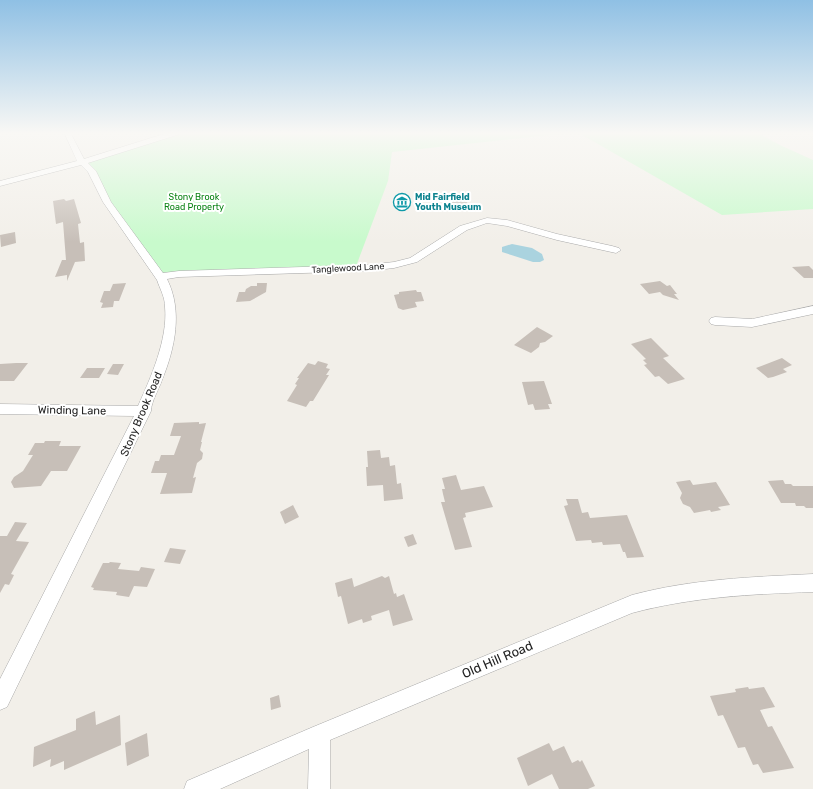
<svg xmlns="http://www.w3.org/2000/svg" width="813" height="789" viewBox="0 0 813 789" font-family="Rubik,sans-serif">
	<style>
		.park { fill: #c8facc }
		.water { fill: #aad3df }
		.building { fill: #c7bfb8 }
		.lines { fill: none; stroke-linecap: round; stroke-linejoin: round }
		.street-casing { stroke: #a9a9a9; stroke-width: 1 }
		.street { fill: #fff; fill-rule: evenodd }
		.labels { text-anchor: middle; stroke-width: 4; stroke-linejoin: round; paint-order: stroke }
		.far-park-label { font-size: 9px; fill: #0c8416; stroke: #fff }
		.far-culture-label { font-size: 9px; font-weight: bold; fill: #0d838f; stroke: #fff; text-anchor: start }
		.far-street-label { font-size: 9px; fill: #222; stroke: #fff }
		.street-label { font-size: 11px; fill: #222; stroke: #fff }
		.near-street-label { font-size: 13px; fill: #222; stroke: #fff }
	</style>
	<rect width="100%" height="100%" fill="#f2efe9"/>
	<path class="park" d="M 169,132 L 577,132 L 392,152 L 388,181 L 355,269 L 160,275 L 117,217 L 84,162 Z
		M 577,132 L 756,132 L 782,146 L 813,160 L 813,209 L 722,215 Z"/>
	<path class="water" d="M 512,244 L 532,248 L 542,254 L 544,260 L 540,262 L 533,262 L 502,252 L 502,247 Z"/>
	<path class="building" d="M 460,197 L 470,199 L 461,210 L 456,212 L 445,203 L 458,199 Z
		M 64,199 L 66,201 L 74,199 L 81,223 L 78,224 L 80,243 L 84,242 L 85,261 L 75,262 L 67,281 L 67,275 L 55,277 L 62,260 L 66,260 L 63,222 L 56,224 L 53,201 Z
		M 15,232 L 16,243 L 1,247 L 0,235 Z
		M 809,266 L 813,270 L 813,278 L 804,278 L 792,267 Z
		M 660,281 L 667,286 L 670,285 L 677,294 L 674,294 L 679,300 L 663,295 L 660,292 L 649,294 L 640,284 Z
		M 126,283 L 119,301 L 114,301 L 113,307 L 101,308 L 103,303 L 100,302 L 104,291 L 110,291 L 113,284 Z
		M 257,283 L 267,283 L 266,292 L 250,301 L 236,302 L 239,292 L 245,292 L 246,289 L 251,286 L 257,286 Z
		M 416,290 L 417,292 L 421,292 L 424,301 L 415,302 L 417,307 L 403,310 L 398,308 L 394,295 L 399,294 L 399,292 Z
		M 537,327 L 553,336 L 545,342 L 540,343 L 539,347 L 531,353 L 514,345 Z
		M 651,338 L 669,356 L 663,358 L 685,379 L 668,384 L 659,376 L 655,377 L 644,365 L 647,364 L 643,360 L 646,359 L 631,344 Z
		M 782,358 L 792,365 L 783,369 L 787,372 L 773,377 L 768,378 L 756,368 Z
		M 318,361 L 328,364 L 326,368 L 330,369 L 326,375 L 329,375 L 313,401 L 310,401 L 306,407 L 287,401 L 297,385 L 295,384 L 299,378 L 297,378 L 308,363 L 315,365 Z
		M 16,363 L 28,363 L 14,381 L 0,381 L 0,364 Z
		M 113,364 L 124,364 L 118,375 L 107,374 Z
		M 87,368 L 105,368 L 99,378 L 80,378 Z
		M 544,381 L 552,404 L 548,404 L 550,409 L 535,410 L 533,404 L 528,405 L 522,382 Z
		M 199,422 L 199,424 L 206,423 L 201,442 L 202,442 L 200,450 L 203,453 L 202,459 L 197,463 L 193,478 L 196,477 L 192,493 L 160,494 L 167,473 L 151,473 L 155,461 L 159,461 L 161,455 L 174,455 L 181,436 L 170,436 L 174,423 Z
		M 45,441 L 61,441 L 59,446 L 81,446 L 67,471 L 51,471 L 41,486 L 14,488 L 11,482 L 14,477 L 23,471 L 33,455 L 28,455 L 35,443 L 44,443 Z
		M 380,450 L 381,458 L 389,457 L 390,466 L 395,465 L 397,484 L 401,483 L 403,499 L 384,501 L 383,485 L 367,486 L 366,467 L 368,467 L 367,451 Z
		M 456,475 L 461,490 L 484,486 L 493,507 L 465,513 L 466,517 L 463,518 L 472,547 L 455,550 L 441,502 L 445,502 L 443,494 L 442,489 L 445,489 L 442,478 Z
		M 690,480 L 693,485 L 716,482 L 730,505 L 718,507 L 721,510 L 711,512 L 710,510 L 694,513 L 690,507 L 683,504 L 680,498 L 682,493 L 676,482 Z
		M 783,480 L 785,484 L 791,484 L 793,486 L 813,486 L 813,508 L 806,508 L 804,506 L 796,506 L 795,503 L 781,503 L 768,481 Z
		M 566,499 L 578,499 L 582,513 L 588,512 L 590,518 L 627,515 L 644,557 L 627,558 L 625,552 L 623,552 L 620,544 L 603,545 L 602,542 L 592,543 L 591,540 L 576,541 L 564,506 L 568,505 Z
		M 293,505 L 299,517 L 285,524 L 280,512 Z
		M 15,522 L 27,523 L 16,541 L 29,542 L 11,574 L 14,575 L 9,585 L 5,584 L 0,593 L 0,536 L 7,536 Z
		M 413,534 L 417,544 L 408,547 L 404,537 Z
		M 170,548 L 186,550 L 180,564 L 164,562 Z
		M 110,562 L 121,563 L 118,569 L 139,571 L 141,567 L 155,569 L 147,587 L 134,586 L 129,597 L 116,595 L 117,592 L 93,590 L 94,588 L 91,587 L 103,563 L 109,563 Z
		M 382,576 L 385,578 L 389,576 L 394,594 L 396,593 L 397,597 L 404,594 L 413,620 L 393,626 L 389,610 L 371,616 L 372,620 L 363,623 L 362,619 L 348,624 L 341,596 L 338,597 L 335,583 L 352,578 L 354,587 Z
		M 748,687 L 749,689 L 764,687 L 775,707 L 760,710 L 768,727 L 772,726 L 794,768 L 763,773 L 758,764 L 753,765 L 745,747 L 738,748 L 723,715 L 718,716 L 710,696 L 736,692 L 735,689 Z
		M 279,695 L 281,707 L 271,710 L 270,698 Z
		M 95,711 L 96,725 L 120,715 L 121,745 L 64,770 L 64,761 L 50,767 L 51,759 L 33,767 L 34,747 L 76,730 L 76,719 Z
		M 147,733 L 149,756 L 127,766 L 125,743 Z
		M 549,743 L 553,751 L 564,746 L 572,763 L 578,760 L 580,762 L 582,760 L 595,786 L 588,789 L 559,789 L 552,774 L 528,786 L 517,758 Z"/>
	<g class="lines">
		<g class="street-casing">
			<path id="street" d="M 64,132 L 70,132 L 84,159 L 170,132 L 180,132 L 180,134 L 88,163 L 96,171 L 111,202 L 163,273 L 179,271 L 367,265 L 394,262 L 410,258 L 460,226 L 487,218 L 507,220 L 557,234 L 612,246 L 619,248 L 621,250 L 616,253 L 557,240 L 507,226 L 487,223 L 467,230 L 417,262 L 394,268 L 367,271 L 179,277 L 167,279 C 183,311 175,348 162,380 C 159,389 151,402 151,411 L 7,707 L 0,710 L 0,679 L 134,416 L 0,414 L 0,404 L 138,406 C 151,377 168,339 165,307 C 165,297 160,289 157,280 L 103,202 L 88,172 L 81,165 L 0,186 L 0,181 L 77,161 Z
				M 813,306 L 813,314 L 752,327 L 715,325 L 711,324 L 709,321 L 711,318 L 715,317 L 752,319 Z
				M 813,574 L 813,592 C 752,594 692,597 632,613 L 330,740 L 330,789 L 308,789 L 309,749 L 220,789 L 184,789 L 187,781 L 313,727 L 632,595 C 692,579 752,577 813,574 Z"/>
		</g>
		<use href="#street" class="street"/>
	</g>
	<linearGradient id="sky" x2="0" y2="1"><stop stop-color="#8fc0e4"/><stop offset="0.55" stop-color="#f9f8f5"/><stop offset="1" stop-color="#f9f8f5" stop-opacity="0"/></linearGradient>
	<rect width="813" height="242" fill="url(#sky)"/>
	<defs>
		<g id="museum-ring" transform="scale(0.9)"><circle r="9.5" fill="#fff" stroke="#0f9aa8" stroke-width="1.5"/><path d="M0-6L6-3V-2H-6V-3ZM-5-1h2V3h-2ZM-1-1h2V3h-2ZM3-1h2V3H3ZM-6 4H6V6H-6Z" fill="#0f9aa8"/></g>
	</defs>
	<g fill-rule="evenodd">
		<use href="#museum-ring" x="402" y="202"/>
	</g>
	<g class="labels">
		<g class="far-park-label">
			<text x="194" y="200">Stony Brook<tspan x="194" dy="10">Road Property</tspan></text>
		</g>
		<g class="far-culture-label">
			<text x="415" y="200">Mid Fairfield<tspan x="415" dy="10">Youth Museum</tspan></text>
		</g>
		<g class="far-street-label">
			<text transform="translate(348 268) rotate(-3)" y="3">Tanglewood Lane</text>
		</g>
		<g class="street-label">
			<text transform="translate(72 410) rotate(1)" y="4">Winding Lane</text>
			<text transform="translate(141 414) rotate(-67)" y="4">Stony Brook Road</text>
		</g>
		<g class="near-street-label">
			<text transform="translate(497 659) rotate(-23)" y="5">Old Hill Road</text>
		</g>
	</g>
</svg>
